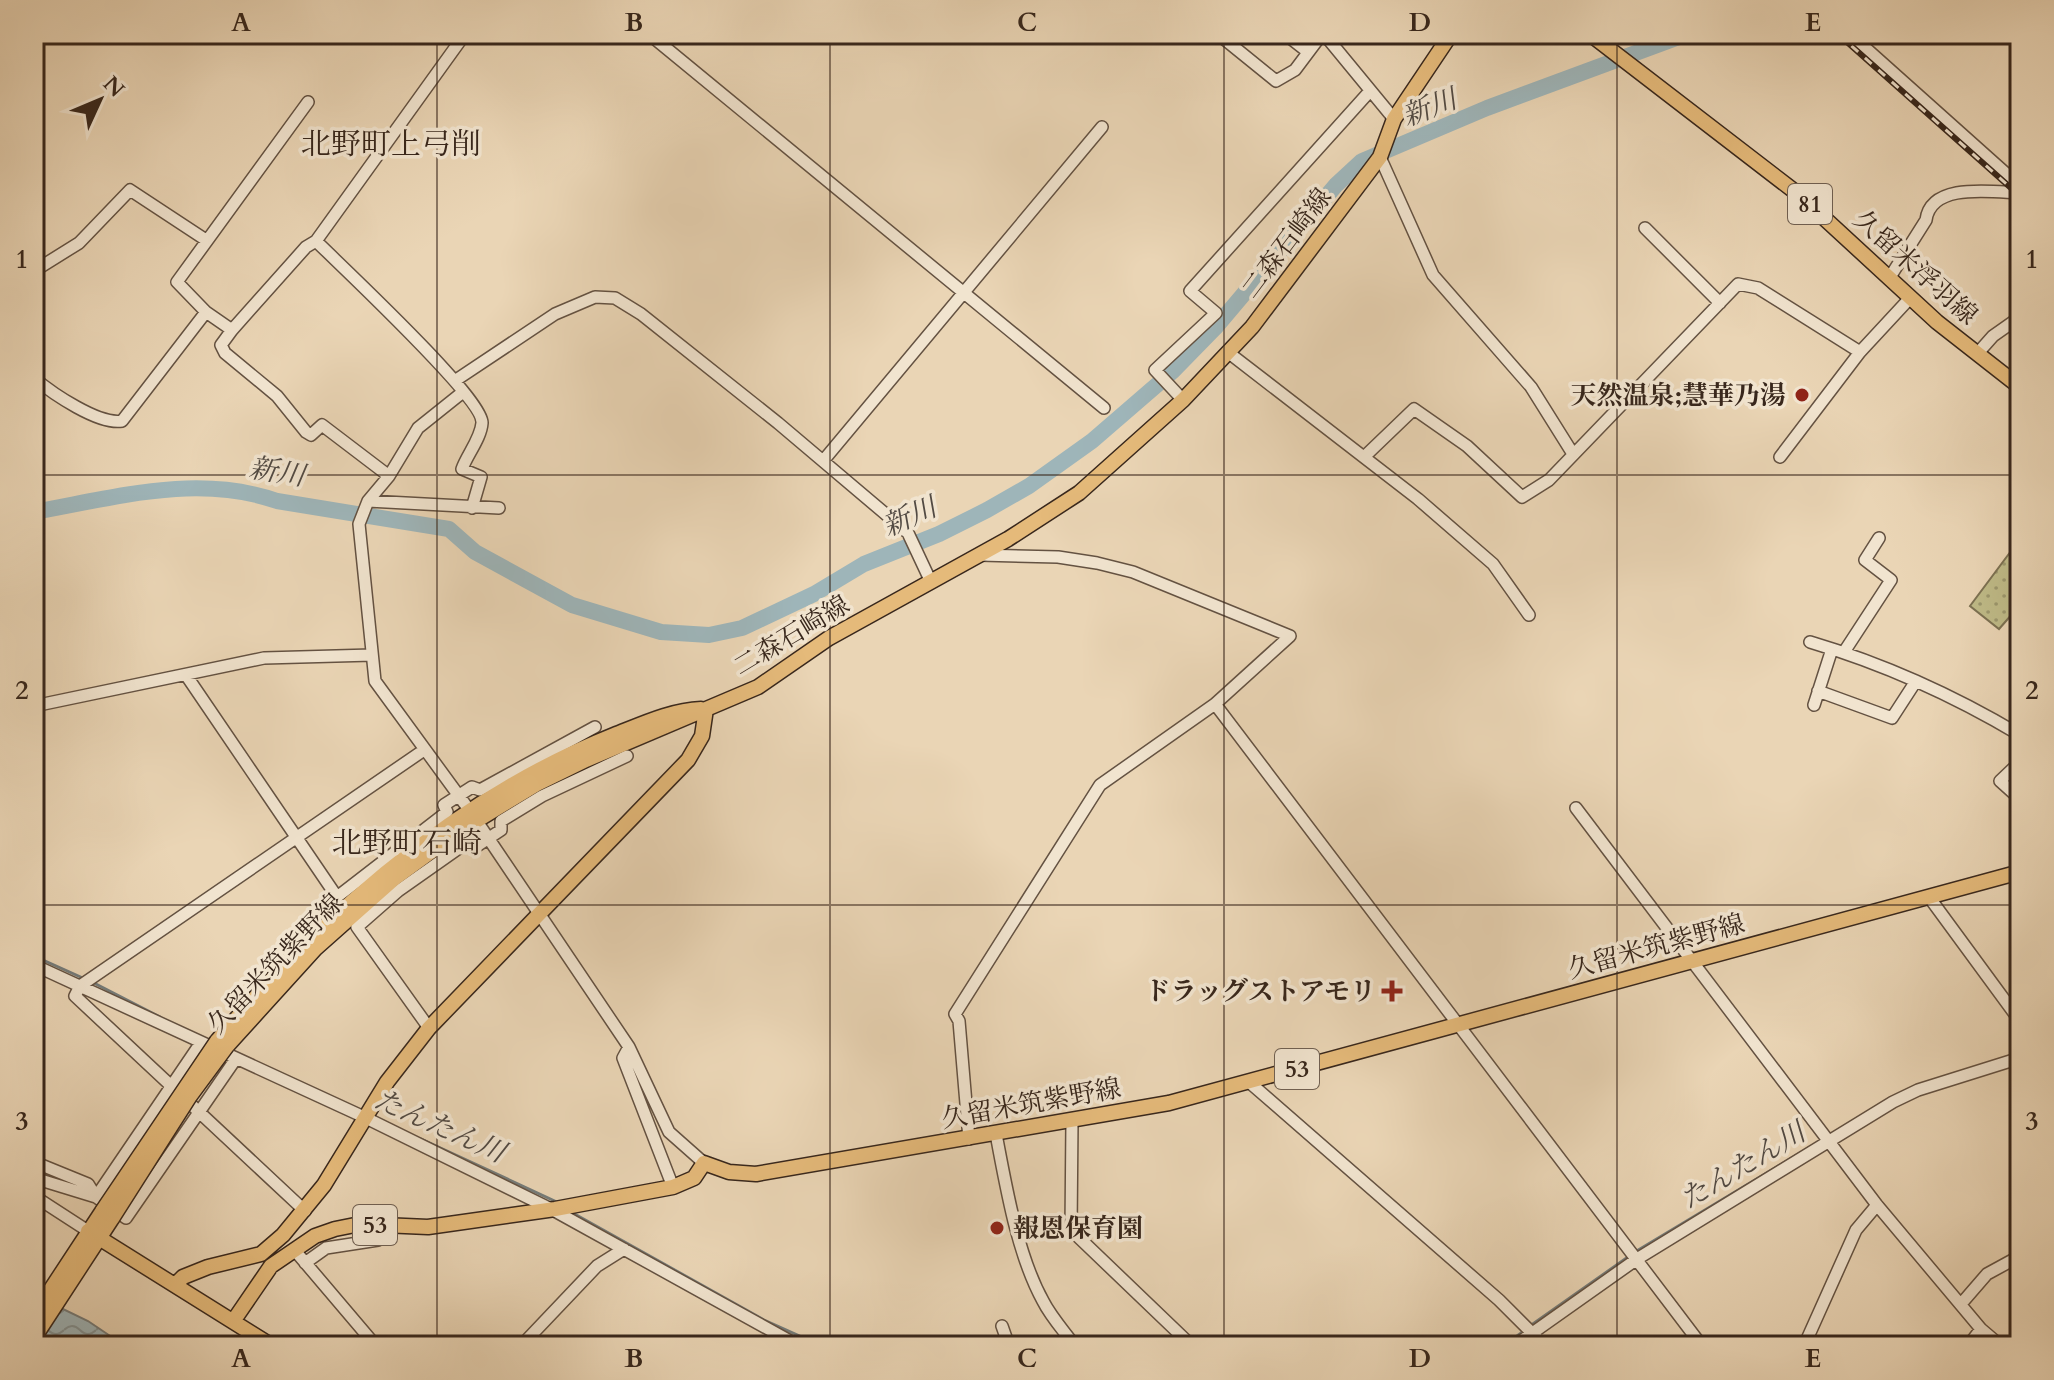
<svg xmlns="http://www.w3.org/2000/svg" width="2054" height="1380" viewBox="0 0 2054 1380" font-family="Cardo,'Noto Serif JP',serif">
	<style>
		.grass { fill: url(#grass-dots); stroke: #7c7152; stroke-width: 2 }
		.water { fill: url(#water-waves); stroke: #757c7a; stroke-width: 2 }
		.lines { fill: none; stroke-linecap: round; stroke-linejoin: round }
		.stream { stroke: #757c7a; stroke-width: 3 }
		.river { stroke: #9eb5b9; stroke-width: 16 }
		.minor-casing { stroke: #645242; stroke-width: 14 }
		.major-casing { stroke: #38271c; stroke-width: 17 }
		.minor { stroke: #f1e4cf; stroke-width: 11 }
		.major { stroke: #e5ba7a; stroke-width: 14 }
		.rail-casing { stroke: #38271c; stroke-width: 6 }
		.rail { stroke: #f1e4cf; stroke-width: 3; stroke-dasharray: 9; stroke-linecap: butt }
		.major-bridge-casing { stroke: #38271c; stroke-width: 17; stroke-linecap: butt }
		.major-bridge { stroke: #e5ba7a; stroke-width: 14 }
		.grid { fill: none; stroke: #38271c; stroke-width: 2; stroke-opacity: 0.55 }
		.poi-dot { fill: #8f2418; stroke: #f1e4cf; stroke-width: 3 }
		.labels { text-anchor: middle; stroke-width: 7; stroke-linejoin: round; paint-order: stroke }
		.shield { fill: #f1e4cf; stroke: #706052; stroke-width: 2 }
		.shield-label { font-size: 24px; font-weight: bold; fill: #38271c }
		.street-label { font-size: 26px; fill: #38271c; stroke: #f1e4cf }
		.poi-label { font-size: 26px; font-weight: bold; fill: #38271c; stroke: #f1e4cf; text-anchor: end }
		.water-label { font-size: 28px; font-style: italic; fill: #524a43; stroke: #f1e4cf }
		.quarter-label { font-size: 30px; fill: #38271c; stroke: #f1e4cf }
		.neatline { fill: none; stroke: #38271c; stroke-width: 3 }
		.grid-label { font-size: 26px; text-anchor: middle; font-weight: bold; fill: #38271c }
	</style>
	<defs>
		<pattern id="grass-dots" width="8" height="8" patternUnits="userSpaceOnUse" patternTransform="scale(2)"><rect width="8" height="8" fill="#bfbb88"/><path d="M2 2h.1M6 6h.1" fill="none" stroke="#9c986e" stroke-width="1.8" stroke-linecap="round"/></pattern>
		<pattern id="water-waves" width="16" height="10" patternUnits="userSpaceOnUse" patternTransform="scale(2)"><rect width="16" height="10" fill="#9eb5b9"/><path d="M0 5q4-4 8 0t8 0" fill="none" stroke="#829396"/></pattern>
	</defs>
	<rect width="100%" height="100%" fill="#ead5b5"/>
	<filter id="stains"><feTurbulence type="fractalNoise" baseFrequency=".0025" numOctaves="4"/><feColorMatrix values="0 0 0 0 .2 0 0 0 0 .09 0 0 0 0 .02 0 0 0 .5 -.17"/></filter>
	<radialGradient id="worn" r=".72"><stop offset=".6" stop-color="#630" stop-opacity="0"/><stop offset="1" stop-color="#630" stop-opacity=".3"/></radialGradient>
	<path class="grass" d="M 2020,539 L 2020,605 L 1999,629 L 1970,606 Z"/>
	<path class="water" d="M 34,1295 L 88,1321 L 125,1346 L 34,1346 Z"/>
	<g class="lines">
		<path class="stream" d="M 34,956 L 85,979
			M 92,982 L 160,1017
			M 421,1139 L 559,1203
			M 571,1212 L 764,1320 L 822,1346
			M 1635,1252 L 1810,1147
			M 1530,1326 L 1628,1257
			M 1503,1346 L 1524,1331"/>
		<path class="river" d="M 34,512 C 114,498 197,473 277,501 L 449,529 L 475,552 L 572,605 L 661,632 L 709,635 L 742,628 L 814,594 L 864,564 L 939,534 L 987,510 L 1029,486 L 1092,441 L 1173,371 L 1215,328 L 1336,185 L 1362,161 L 1487,108 L 1687,34"/>
		<g class="minor-casing">
			<path id="minor" d="M 649,34 L 1104,408
				M 1218,34 L 1276,81 L 1295,70 L 1322,34
				M 1285,34 L 1308,52
				M 1324,34 L 1394,119
				M 1860,43 L 2020,186
				M 308,102 L 177,282 L 206,312 L 232,330 L 306,247 L 316,241 L 465,34
				M 1380,157 L 1433,275 L 1531,387 L 1573,454
				M 1645,228 L 1720,303
				M 316,241 C 341,266 484,399 482,423 C 481,438 467,455 462,469 L 481,477 L 472,508
				M 34,271 L 79,243 L 130,190 L 206,240
				M 1890,277 L 1926,220 C 1931,182 1992,192 2020,193
				M 232,330 L 221,345 L 225,353 L 277,396 L 306,432 L 311,435 L 322,425 L 389,476
				M 1229,353 L 1418,499 L 1493,564 L 1529,615
				M 1977,354 L 1993,336 L 2020,317
				M 34,378 C 53,394 99,425 122,421 L 206,312
				M 456,380 L 555,314 L 595,297 L 615,298 L 641,314 L 778,423 L 908,533 L 931,582
				M 463,392 L 418,428 L 389,476 L 368,501 L 359,524 L 375,681 L 470,811 L 629,1047 L 623,1058 L 673,1187
				M 1183,400 L 1155,370 L 1216,313 L 1190,291 L 1370,91
				M 1364,457 L 1414,409 L 1467,446 L 1522,497 L 1549,480 L 1738,284 L 1758,288 L 1860,352
				M 1780,457 L 1860,352 L 1911,297
				M 823,461 L 1102,127
				M 368,501 L 499,508
				M 1810,642 C 1884,664 1953,695 2020,735
				M 1844,652 L 1891,580 L 1865,560 L 1879,538
				M 186,675 L 337,897 L 447,812 L 444,805 L 472,787 L 480,790 L 595,727
				M 1818,691 L 1892,718 L 1916,681
				M 1215,704 L 1702,1346
				M 1814,705 L 1832,649
				M 34,706 L 264,658 L 372,655
				M 2020,762 L 2000,781 L 2020,799
				M 1576,808 L 1877,1205 L 1981,1329 L 2001,1346
				M 1929,897 L 2020,1021
				M 34,965 L 364,1117 L 553,1210 L 799,1346
				M 429,1028 L 357,927 L 398,891 L 469,841 L 474,848 L 501,830 L 501,821 L 542,796 L 627,756
				M 629,1047 L 669,1132 L 704,1163
				M 1249,1082 L 1499,1300 L 1545,1346
				M 1072,1121 L 1071,1230 L 1192,1346
				M 996,1134 C 1006,1186 1017,1254 1043,1301 C 1051,1317 1064,1331 1075,1346
				M 969,1139 L 959,1021 L 955,1014 L 1100,785 L 1215,704 L 1290,636 L 1133,572 L 1097,563 L 1058,557 L 980,555
				M 34,1162 L 88,1184 L 96,1197 L 200,1044
				M 34,1178 L 96,1197 L 126,1218 L 235,1060
				M 34,1196 L 88,1231
				M 305,1211 L 75,996 L 80,986 L 424,750
				M 297,1253 L 376,1346
				M 305,1263 L 326,1248 L 378,1240 L 384,1226
				M 1961,1304 L 1987,1274 L 2020,1256
				M 1002,1326 L 1009,1346
				M 521,1346 L 597,1266 L 624,1249
				M 1514,1346 L 1637,1259 L 1893,1102 L 1918,1090 L 2020,1058
				M 1804,1346 L 1856,1230 L 1877,1205
				M 1968,1346 L 1981,1329"/>
		</g>
		<g class="major-casing">
			<path id="major" d="M 1590,34 L 1798,194 L 1937,322 L 2020,387
				M 217,1041 C 326,912 456,798 614,735 C 642,724 672,710 701,709
				M 227,1046 L 315,949 L 395,878 L 458,832 L 537,784 L 586,760 L 758,687 L 829,638 L 1008,539 L 1079,493 L 1183,400 L 1252,327 L 1380,157 L 1394,119 L 1451,34
				M 88,1231 L 272,1346
				M 176,1284 L 183,1277 L 208,1267 L 261,1254 L 283,1235 L 324,1185 L 387,1082 L 429,1028 L 688,760 L 702,736 L 706,709
				M 34,1315 L 103,1210
				M 234,1320 L 271,1266 L 315,1236 L 335,1229 L 360,1224 L 428,1227 L 555,1209 L 673,1187 L 694,1178 L 704,1163 L 729,1172 L 756,1174 L 1169,1103 L 2020,872
				M 34,1338 L 113,1217"/>
		</g>
		<use href="#minor" class="minor"/>
		<use href="#major" class="major"/>
		<g class="rail-casing">
			<path id="rail" d="M 1838,34 L 2020,196"/>
		</g>
		<use href="#rail" class="rail"/>
		<g class="major-bridge-casing">
			<path id="major-bridge" d="M 103,1210 L 217,1041
				M 113,1217 L 190,1096 L 227,1046"/>
		</g>
		<use href="#major-bridge" class="major-bridge"/>
	</g>
	<path class="grid" d="M 437,34 L 437,1346M 830,34 L 830,1346M 1224,34 L 1224,1346M 1617,34 L 1617,1346M 34,475 L 2020,475M 34,905 L 2020,905"/>
	<g class="poi-dot">
		<circle cx="1802" cy="395" r="8"/>
		<path d="M1388 979h8v8h8v8h-8v8h-8v-8h-8v-8h8z"/>
		<circle cx="997" cy="1228" r="8"/>
	</g>
	<g class="labels">
		<g class="shield">
			<rect x="1788" y="184" width="44" height="40" rx="6"/>
			<rect x="1275" y="1049" width="44" height="40" rx="6"/>
			<rect x="353" y="1205" width="44" height="40" rx="6"/>
		</g>
		<g class="shield-label">
			<text x="1810" y="212">81</text>
			<text x="1297" y="1077">53</text>
			<text x="375" y="1233">53</text>
		</g>
		<g class="street-label">
			<text transform="translate(1286 243) rotate(-53)" y="9">二森石崎線</text>
			<text transform="translate(1916 267) rotate(42)" y="9">久留米浮羽線</text>
			<text transform="translate(791 635) rotate(-31)" y="9">二森石崎線</text>
			<text transform="translate(1656 946) rotate(-15)" y="9">久留米筑紫野線</text>
			<text transform="translate(275 963) rotate(-46)" y="9">久留米筑紫野線</text>
			<text transform="translate(1031 1103) rotate(-10)" y="9">久留米筑紫野線</text>
		</g>
		<g class="poi-label">
			<text x="1786" y="404">天然温泉;慧華乃湯</text>
			<text x="1376" y="1000">ドラッグストアモリ</text>
			<text x="1013" y="1237" text-anchor="start">報恩保育園</text>
		</g>
		<g class="water-label">
			<text transform="translate(1429 107) rotate(-21)" y="10">新川</text>
			<text transform="translate(277 471) rotate(9)" y="10">新川</text>
			<text transform="translate(909 516) rotate(-24)" y="10">新川</text>
			<text transform="translate(440 1125) rotate(24)" y="10">たんたん川</text>
			<text transform="translate(1742 1165) rotate(-31)" y="10">たんたん川</text>
		</g>
		<g class="quarter-label">
			<text x="391" y="154">北野町上弓削</text>
			<text x="407" y="853">北野町石崎</text>
		</g>
	</g>
	<rect width="2054" height="1380" fill="none" stroke="#ead5b5" stroke-width="88"/>
	<g transform="translate(100 100) rotate(46)" stroke="#f1e4cf" stroke-width="6" paint-order="stroke">
	<path d="M0-6L14 30L0 20L-14 30Z" fill="#38271c"/>
	<text y="-12" font-size="22" font-weight="bold" text-anchor="middle" fill="#38271c">N</text>
	</g>
	<rect x="44" y="44" width="1966" height="1292" class="neatline"/>
	<g class="grid-label">
		<text x="241" y="31">A</text>
		<text x="634" y="31">B</text>
		<text x="1027" y="31">C</text>
		<text x="1420" y="31">D</text>
		<text x="1813" y="31">E</text>
		<text x="22" y="268">1</text>
		<text x="2032" y="268">1</text>
		<text x="22" y="699">2</text>
		<text x="2032" y="699">2</text>
		<text x="22" y="1130">3</text>
		<text x="2032" y="1130">3</text>
		<text x="241" y="1367">A</text>
		<text x="634" y="1367">B</text>
		<text x="1027" y="1367">C</text>
		<text x="1420" y="1367">D</text>
		<text x="1813" y="1367">E</text>
	</g>
	<rect width="100%" height="100%" filter="url(#stains)"/>
	<rect width="100%" height="100%" fill="url(#worn)"/>
</svg>
